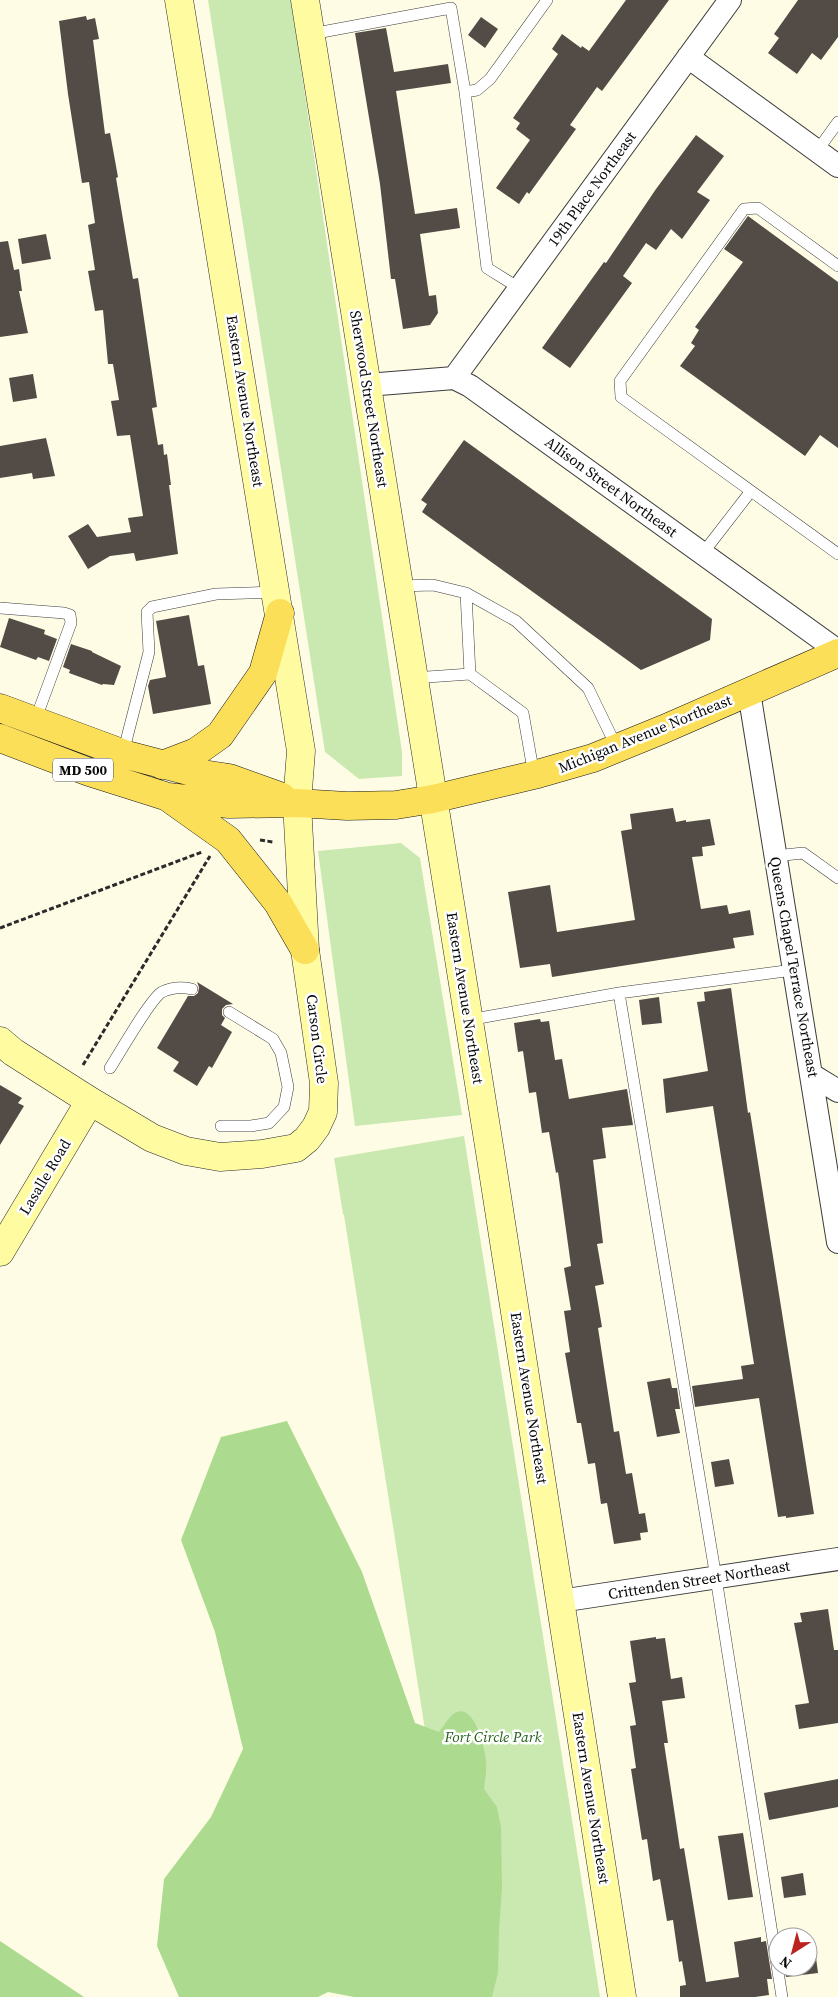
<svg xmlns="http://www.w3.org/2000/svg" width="838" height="1997" viewBox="0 0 838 1997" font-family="'Source Serif 4',serif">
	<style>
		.green { fill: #cae9b0 }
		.forest { fill: #acda8f }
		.building { fill: #524b46 }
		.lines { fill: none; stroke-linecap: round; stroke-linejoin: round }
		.lane-casing { stroke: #3c3c3c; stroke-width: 12 }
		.street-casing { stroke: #3c3c3c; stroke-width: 24 }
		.secondary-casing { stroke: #2b2b2b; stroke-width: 29 }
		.primary-casing { stroke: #1a1a1a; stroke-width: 29 }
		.path { stroke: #2b2b2b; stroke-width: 3; stroke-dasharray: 5 2.5; stroke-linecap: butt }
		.lane { stroke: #fff; stroke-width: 11 }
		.street { stroke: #fff; stroke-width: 22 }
		.secondary { stroke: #fffba1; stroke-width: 28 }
		.primary { stroke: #fcdf59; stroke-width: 28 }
		.labels { text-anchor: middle; stroke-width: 5; stroke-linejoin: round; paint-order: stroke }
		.shield { fill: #fff; stroke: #535353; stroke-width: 1 }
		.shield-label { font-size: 14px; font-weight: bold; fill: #090909 }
		.street-label { font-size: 15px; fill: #090909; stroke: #fff }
		.park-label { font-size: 15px; font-style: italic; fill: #24611a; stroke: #fff }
	</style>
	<rect width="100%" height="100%" fill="#fffce6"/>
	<path class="green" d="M 208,0 L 291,0 L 402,752 L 402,776 L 359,779 L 325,752 Z
		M 401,843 L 420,858 L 462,1115 L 355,1126 L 318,851 Z
		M 464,1136 L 600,1997 L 467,1997 L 344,1215 L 343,1214 L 334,1158 Z"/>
	<path class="forest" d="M 287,1421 L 362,1572 L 415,1723 L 439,1732 C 444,1726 450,1714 457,1712 C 475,1705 485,1749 486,1761 C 487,1770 485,1780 484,1789 L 497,1807 L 501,1827 L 502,1888 L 499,1930 L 498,1973 L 492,1997 L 354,1997 L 328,1992 L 318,1997 L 179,1997 L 157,1946 L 164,1879 L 211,1817 L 243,1749 L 215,1632 L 181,1540 L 221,1437 Z
		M 0,1941 L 84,1997 L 0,1997 Z"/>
	<path class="building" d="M 626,0 L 669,0 L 602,91 L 597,87 L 570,125 L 576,129 L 529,194 L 527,192 L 519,204 L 496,188 L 530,140 L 516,129 L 520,123 L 513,118 L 558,54 L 552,49 L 562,34 L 581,48 L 582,46 L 589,51 Z
		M 798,0 L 838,0 L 838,37 L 821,60 L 812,53 L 797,74 L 768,53 L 779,38 L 774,34 Z
		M 86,16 L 87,20 L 95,18 L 99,39 L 93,40 L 105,134 L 110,133 L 118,177 L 116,178 L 133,279 L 138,278 L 157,407 L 152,408 L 158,445 L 163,444 L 164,455 L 167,454 L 171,485 L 169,485 L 178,554 L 136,561 L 134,553 L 110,556 L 88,569 L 68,536 L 88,524 L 97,537 L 131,532 L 128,518 L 143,516 L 130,435 L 117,436 L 111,401 L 119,400 L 113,364 L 108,364 L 103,310 L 95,311 L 88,271 L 95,270 L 88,225 L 95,223 L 89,182 L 82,183 L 68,94 L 59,21 Z
		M 481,17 L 498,29 L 485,48 L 468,35 Z
		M 386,28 L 394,72 L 448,64 L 451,83 L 396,91 L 415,214 L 457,208 L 460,228 L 420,234 L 429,296 L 436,295 L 438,313 L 430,325 L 403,329 L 395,279 L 391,279 L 380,184 L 355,33 Z
		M 696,135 L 724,156 L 697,192 L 710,200 L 682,239 L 671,229 L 656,250 L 646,243 L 623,276 L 632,283 L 570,368 L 542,348 L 604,262 L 606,263 L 656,189 Z
		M 748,216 L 838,282 L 838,448 L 820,435 L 805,456 L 680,366 L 695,346 L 691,343 L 699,330 L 695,327 L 743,262 L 724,249 Z
		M 46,234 L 51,259 L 22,264 L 18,239 Z
		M 8,241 L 14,270 L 19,269 L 22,291 L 19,291 L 28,333 L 0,337 L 0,242 Z
		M 33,374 L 37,398 L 13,402 L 9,378 Z
		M 46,438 L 55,476 L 33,479 L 32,473 L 0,478 L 0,446 Z
		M 464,440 L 712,619 L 710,640 L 641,670 L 422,512 L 427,504 L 421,500 Z
		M 189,615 L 198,666 L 204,665 L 211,704 L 153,714 L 148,686 L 150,680 L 166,677 L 156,621 Z
		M 9,618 L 45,630 L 44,634 L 57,639 L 49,661 L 38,657 L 36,660 L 0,647 Z
		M 71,644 L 92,651 L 92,652 L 121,666 L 114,685 L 103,684 L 102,685 L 69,673 L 70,670 L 63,667 Z
		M 673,808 L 676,822 L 686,820 L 686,822 L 710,819 L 715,845 L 702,847 L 703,856 L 692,857 L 701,909 L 727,905 L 729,914 L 750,910 L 754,935 L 733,938 L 735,948 L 552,977 L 550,964 L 520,968 L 508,892 L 550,885 L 557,932 L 635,920 L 621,831 L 632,829 L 630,814 Z
		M 197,982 L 233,1004 L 226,1005 L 222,1009 L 222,1015 L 225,1018 L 221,1025 L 232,1032 L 212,1068 L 209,1066 L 197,1086 L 173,1071 L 179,1062 L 157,1048 L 188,996 L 194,996 L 198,993 L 199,987 Z
		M 731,988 L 748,1113 L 750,1112 L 814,1514 L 786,1518 L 786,1516 L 778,1517 L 759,1398 L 695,1407 L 692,1386 L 743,1379 L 741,1366 L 754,1364 L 713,1106 L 666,1113 L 663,1079 L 708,1071 L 697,1002 L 705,1001 L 704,992 Z
		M 659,997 L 662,1023 L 642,1025 L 639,1000 Z
		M 540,1019 L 541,1022 L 549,1021 L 555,1060 L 562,1059 L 569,1099 L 627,1089 L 633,1125 L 602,1128 L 606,1158 L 593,1160 L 603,1243 L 597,1244 L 604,1284 L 595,1286 L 602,1327 L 598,1328 L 614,1432 L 619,1431 L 626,1474 L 632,1473 L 639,1514 L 645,1513 L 648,1532 L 640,1533 L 641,1540 L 614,1544 L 607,1503 L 601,1504 L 595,1463 L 588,1464 L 581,1423 L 577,1423 L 565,1353 L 570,1352 L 564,1311 L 571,1310 L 564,1268 L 571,1266 L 558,1172 L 556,1173 L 549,1132 L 542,1133 L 536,1092 L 529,1093 L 523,1051 L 518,1052 L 514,1023 Z
		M 0,1085 L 22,1098 L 18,1103 L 24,1106 L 0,1145 Z
		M 670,1378 L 672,1388 L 677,1388 L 680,1409 L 675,1409 L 680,1433 L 657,1437 L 647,1382 Z
		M 729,1459 L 734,1484 L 715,1487 L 711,1462 Z
		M 828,1609 L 834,1650 L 838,1650 L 838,1723 L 799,1729 L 795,1705 L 809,1703 L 794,1623 L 802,1622 L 800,1613 Z
		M 656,1637 L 656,1639 L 665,1638 L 671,1679 L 682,1677 L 685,1698 L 662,1701 L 668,1743 L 664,1743 L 680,1849 L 684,1848 L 706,1982 L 739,1977 L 734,1942 L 761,1937 L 761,1942 L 766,1941 L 772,1979 L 767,1979 L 769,1995 L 755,1997 L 680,1997 L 680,1986 L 686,1985 L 682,1961 L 679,1962 L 673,1920 L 667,1921 L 660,1879 L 653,1881 L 647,1839 L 642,1840 L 631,1769 L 636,1768 L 630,1726 L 636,1725 L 629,1683 L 636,1682 L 630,1641 Z
		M 838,1779 L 838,1807 L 769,1820 L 764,1793 Z
		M 743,1833 L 753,1897 L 728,1900 L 718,1836 Z
		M 803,1873 L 806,1895 L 784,1898 L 781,1877 Z
		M 815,1950 L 818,1973 L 786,1977 L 785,1967 L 808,1967 L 808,1951 Z"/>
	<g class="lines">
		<g class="lane-casing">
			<path id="lane" d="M 311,34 L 451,8 L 465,92 L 487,268 L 519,288
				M 465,92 L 477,90 L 490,79 L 547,0
				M 817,151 L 838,122
				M 838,266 L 758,208 L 744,209 L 620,381 L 621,397 L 838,554
				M 703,553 L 751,491
				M 399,586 L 433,585 L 466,593 L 516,621 L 588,688 L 617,748
				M 466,593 L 470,674
				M 0,608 L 64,613 L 70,615 L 71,623 L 35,721
				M 413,678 L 470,674 L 523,713 L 534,775
				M 123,753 L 149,652 L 147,612 L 152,607 L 216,594 L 275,592
				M 775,856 L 803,853 L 838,878
				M 619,993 L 716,1578 L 782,1997
				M 468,1020 L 619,993 L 793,970
				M 110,1068 C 119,1054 151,998 162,992 C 172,987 183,987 192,989
				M 221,1126 L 251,1126 L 269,1123 L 284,1107 L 288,1087 L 281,1053 L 273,1039 L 229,1012"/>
		</g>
		<g class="street-casing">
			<path id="street" d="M 688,57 L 838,166
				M 454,378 L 730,0
				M 367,385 L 454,378 L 470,386 L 838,651
				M 749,692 L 838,1242
				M 812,1075 L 838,1091
				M 560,1601 L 838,1559"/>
		</g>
		<g class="secondary-casing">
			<path id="secondary" d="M 305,0 L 490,1152 L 622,1997
				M 0,1041 L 13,1052 L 90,1101 L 152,1138 L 186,1151 L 220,1157 L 262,1154 L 296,1148 L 307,1139 L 316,1127 L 323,1112 L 324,1083 L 305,950 L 297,803 L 301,751 L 179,0
				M 0,1252 L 90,1101"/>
		</g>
		<g class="primary-casing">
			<path id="primary" d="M 0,708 L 127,755 L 196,773 L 229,778 L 282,797
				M 0,738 L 89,772 L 168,797 L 229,804 L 297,803 L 347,806 L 396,805 L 433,799 L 534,775 L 593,758 L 664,729 L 838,653
				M 162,765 L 196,752 L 220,735 L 263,673 L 280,613
				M 169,798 L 228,840 L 278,903 L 305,950"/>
		</g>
		<path class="path" d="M 260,840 L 273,842
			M 0,928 L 202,852
			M 83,1065 L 210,856"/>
		<use href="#lane" class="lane"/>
		<use href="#street" class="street"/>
		<use href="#secondary" class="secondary"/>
		<use href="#primary" class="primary"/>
	</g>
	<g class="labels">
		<rect class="shield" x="53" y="758.5" width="60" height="23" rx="4"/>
		<g class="shield-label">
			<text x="83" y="775">MD 500</text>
		</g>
		<g class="street-label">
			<text transform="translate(592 189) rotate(-54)" y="5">19th Place Northeast</text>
			<text transform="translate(369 399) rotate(81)" y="5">Sherwood Street Northeast</text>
			<text transform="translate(245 401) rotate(81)" y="5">Eastern Avenue Northeast</text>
			<text transform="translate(611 487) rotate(36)" y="5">Allison Street Northeast</text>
			<text transform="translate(645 734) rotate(-22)" y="5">Michigan Avenue Northeast</text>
			<text transform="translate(794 967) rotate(80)" y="5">Queens Chapel Terrace Northeast</text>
			<text transform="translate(465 998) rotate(81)" y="5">Eastern Avenue Northeast</text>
			<text transform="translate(317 1039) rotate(83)" y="5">Carson Circle</text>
			<text transform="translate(45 1177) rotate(-59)" y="5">Lasalle Road</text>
			<text transform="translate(529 1398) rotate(81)" y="5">Eastern Avenue Northeast</text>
			<text transform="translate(699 1580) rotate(-9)" y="5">Crittenden Street Northeast</text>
			<text transform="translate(591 1798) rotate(81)" y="5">Eastern Avenue Northeast</text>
		</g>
		<g class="park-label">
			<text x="493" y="1742">Fort Circle Park</text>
		</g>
	</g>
	<g transform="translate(793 1952) rotate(216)"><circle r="24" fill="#ffffff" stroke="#9d9d9d"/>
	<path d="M0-4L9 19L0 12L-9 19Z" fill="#bb2320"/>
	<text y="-8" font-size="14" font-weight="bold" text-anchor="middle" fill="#090909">N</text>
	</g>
</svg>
